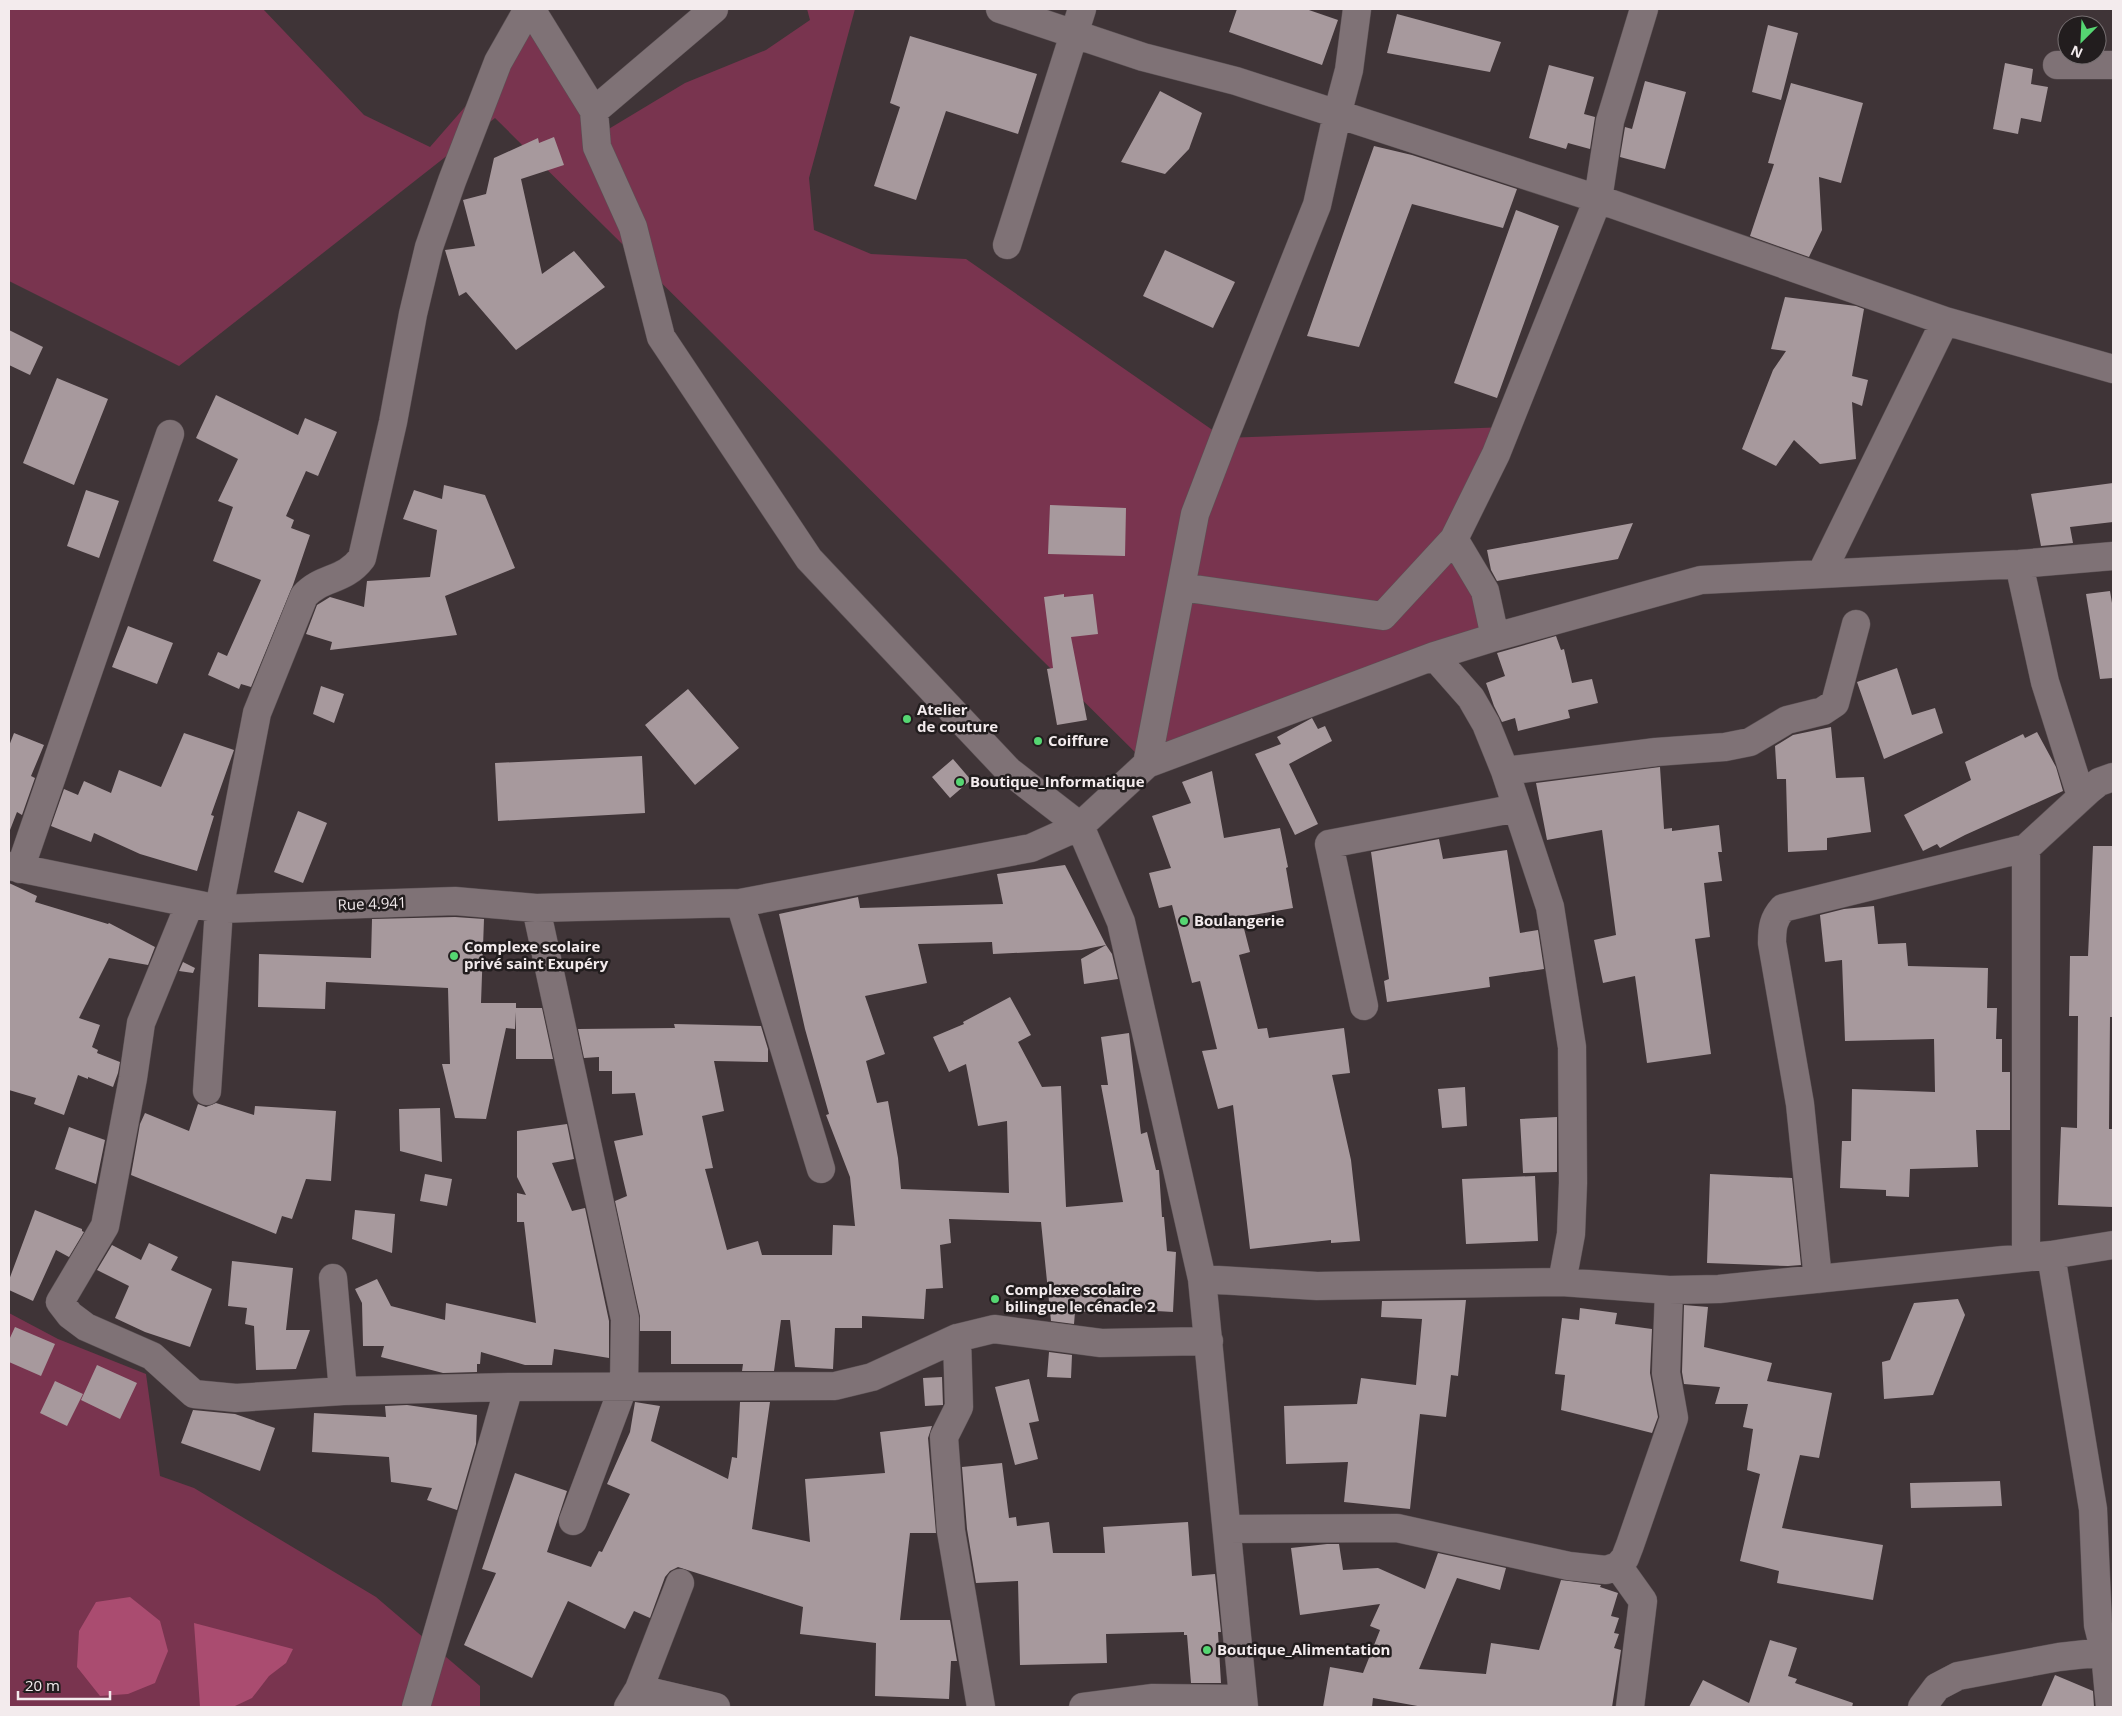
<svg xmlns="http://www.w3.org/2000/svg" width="2122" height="1716" viewBox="0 0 2122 1716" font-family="'Open Sans',sans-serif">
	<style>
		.green { fill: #79344f }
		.water { fill: #aa4c70 }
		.building { fill: #a7999d }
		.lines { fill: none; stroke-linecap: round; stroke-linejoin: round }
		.minor-casing { stroke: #5b5154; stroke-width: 29 }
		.minor { stroke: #7f7276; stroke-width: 28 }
		.poi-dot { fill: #55d672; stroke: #221d1e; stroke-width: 2 }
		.labels { text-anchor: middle; stroke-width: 5; stroke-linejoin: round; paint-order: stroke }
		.poi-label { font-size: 15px; font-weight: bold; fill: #f3ebed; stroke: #221d1e; text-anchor: start }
		.street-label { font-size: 15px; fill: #f3ebed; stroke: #221d1e }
	</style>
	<rect width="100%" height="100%" fill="#3f3437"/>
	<path class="green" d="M 9,9 L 263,9 L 364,115 L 430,147 L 546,14 L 602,133 L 685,83 L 766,50 L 810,20 L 807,9 L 855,9 L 809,178 L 814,230 L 871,254 L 966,259 L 1224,438 L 1506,427 L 1454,539 L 1495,637 L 1147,764 L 495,118 L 179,366 L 9,281 Z
		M 9,1313 L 58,1339 L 146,1374 L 160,1476 L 194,1488 L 376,1597 L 480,1686 L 480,1707 L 9,1707 Z"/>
	<path class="water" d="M 130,1597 L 160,1621 L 168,1651 L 155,1683 L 128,1694 L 100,1696 L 77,1667 L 79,1631 L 96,1602 Z
		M 194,1623 L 293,1649 L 286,1663 L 269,1676 L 252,1698 L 235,1706 L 200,1707 Z"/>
	<path class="building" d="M 1237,9 L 1306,9 L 1338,20 L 1322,65 L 1229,32 Z
		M 1397,14 L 1501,42 L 1490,72 L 1387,53 Z
		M 1768,25 L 1798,33 L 1781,100 L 1752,92 Z
		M 910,36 L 1037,74 L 1018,134 L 946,111 L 916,200 L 874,186 L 900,107 L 890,103 Z
		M 2005,63 L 2033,69 L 2031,84 L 2048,87 L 2041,122 L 2021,118 L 2018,134 L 1993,129 Z
		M 1549,65 L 1594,77 L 1584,114 L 1595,117 L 1590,149 L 1568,143 L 1566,149 L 1529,138 Z
		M 1645,81 L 1686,92 L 1665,169 L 1620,157 L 1625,127 L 1632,129 Z
		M 1791,83 L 1863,103 L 1841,183 L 1819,177 L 1822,230 L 1809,257 L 1750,236 L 1774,164 L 1768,163 Z
		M 1160,91 L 1202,113 L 1189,149 L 1165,174 L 1121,162 Z
		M 554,137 L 564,165 L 521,179 L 542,274 L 574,251 L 605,287 L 516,350 L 466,292 L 459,296 L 445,250 L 475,246 L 463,200 L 486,194 L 494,158 L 538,138 L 539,143 Z
		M 1374,146 L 1412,155 L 1517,189 L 1503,228 L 1412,204 L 1359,347 L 1307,336 Z
		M 1516,210 L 1559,226 L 1497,398 L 1454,383 Z
		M 1165,250 L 1235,282 L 1213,328 L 1143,296 Z
		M 1785,297 L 1856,306 L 1864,309 L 1852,376 L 1868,380 L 1862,406 L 1852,402 L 1856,459 L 1820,464 L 1794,440 L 1776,466 L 1742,449 L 1773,370 L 1786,351 L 1771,349 Z
		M 9,330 L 43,347 L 30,375 L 9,365 Z
		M 57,378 L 108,399 L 74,485 L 23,463 Z
		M 216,395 L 298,435 L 305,418 L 337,432 L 318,476 L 306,471 L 286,516 L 294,520 L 291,528 L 310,535 L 293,585 L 251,687 L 241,684 L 239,689 L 208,675 L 218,652 L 227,656 L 261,580 L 213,561 L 233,507 L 218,501 L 238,459 L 196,438 Z
		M 2113,483 L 2113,522 L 2070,527 L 2073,543 L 2041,546 L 2031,494 Z
		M 444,485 L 485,495 L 515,568 L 445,596 L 457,635 L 330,650 L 332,642 L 306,634 L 317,605 L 330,597 L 364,607 L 367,581 L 430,577 L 437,530 L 403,519 L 414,490 L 442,499 Z
		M 86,490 L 119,501 L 99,558 L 67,546 Z
		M 1050,505 L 1126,508 L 1125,556 L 1048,554 Z
		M 1633,523 L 1618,559 L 1497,581 L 1491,570 L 1487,550 Z
		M 2110,591 L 2113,609 L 2113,678 L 2100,679 L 2086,594 Z
		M 1064,594 L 1064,597 L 1093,594 L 1098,634 L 1071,637 L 1087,720 L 1057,725 L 1047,669 L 1053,668 L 1044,597 Z
		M 128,626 L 173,643 L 157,684 L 112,667 Z
		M 1556,636 L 1561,650 L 1564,649 L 1572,683 L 1592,679 L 1598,703 L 1568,710 L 1570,718 L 1518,731 L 1515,718 L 1502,722 L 1494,706 L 1486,683 L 1505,676 L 1497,653 Z
		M 1897,668 L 1912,715 L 1935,708 L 1943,733 L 1884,759 L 1857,682 Z
		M 321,686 L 344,694 L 334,723 L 313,714 Z
		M 688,689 L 739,748 L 695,785 L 645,725 Z
		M 1312,718 L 1318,729 L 1325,726 L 1332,741 L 1289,764 L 1318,824 L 1295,835 L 1255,754 L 1281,744 L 1277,737 Z
		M 1831,727 L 1836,778 L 1864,777 L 1871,832 L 1827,838 L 1827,850 L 1788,852 L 1786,779 L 1777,779 L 1775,746 L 1793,735 Z
		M 2037,732 L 2056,767 L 2063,791 L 1965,835 L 1940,848 L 1937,844 L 1923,851 L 1904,815 L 1971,780 L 1965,762 L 2023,734 L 2025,738 Z
		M 14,733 L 44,745 L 31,776 L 35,778 L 22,815 L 17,812 L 10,830 L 9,746 Z
		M 184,733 L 234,750 L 211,815 L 214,816 L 197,871 L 140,854 L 94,833 L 91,842 L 51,826 L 64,789 L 78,795 L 84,781 L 111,793 L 119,770 L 161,787 Z
		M 642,756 L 645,813 L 498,821 L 495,763 Z
		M 953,759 L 971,780 L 950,798 L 932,777 Z
		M 1660,767 L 1664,829 L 1672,828 L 1672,831 L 1719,825 L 1722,852 L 1718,852 L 1722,881 L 1704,883 L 1710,937 L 1695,939 L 1711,1054 L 1647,1063 L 1635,976 L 1603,983 L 1594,940 L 1616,935 L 1602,830 L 1547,840 L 1536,783 Z
		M 1212,771 L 1224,838 L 1280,828 L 1288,867 L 1286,868 L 1293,908 L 1241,917 L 1250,952 L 1239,955 L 1258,1029 L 1267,1028 L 1269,1038 L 1344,1028 L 1350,1073 L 1332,1075 L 1351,1160 L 1360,1241 L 1331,1243 L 1331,1240 L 1250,1249 L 1233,1105 L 1218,1109 L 1202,1051 L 1217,1049 L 1200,981 L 1192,983 L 1172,905 L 1159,908 L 1149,873 L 1171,868 L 1152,816 L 1191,803 L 1182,782 Z
		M 298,811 L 327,823 L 303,883 L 274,872 Z
		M 1439,839 L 1443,859 L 1507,850 L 1520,933 L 1538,930 L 1544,969 L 1489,977 L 1490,987 L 1387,1002 L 1384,981 L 1389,979 L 1371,852 Z
		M 2093,846 L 2113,846 L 2113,1017 L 2110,1017 L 2109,1129 L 2113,1129 L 2113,1207 L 2058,1205 L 2061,1127 L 2077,1128 L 2078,1016 L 2069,1016 L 2070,956 L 2088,956 Z
		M 1065,865 L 1106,945 L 1081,950 L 993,954 L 992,942 L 918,944 L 927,983 L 865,996 L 885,1054 L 866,1061 L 877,1103 L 888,1101 L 898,1158 L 901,1189 L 1009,1193 L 1007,1121 L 978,1126 L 966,1064 L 949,1072 L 933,1037 L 964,1024 L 963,1022 L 1010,997 L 1031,1035 L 1018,1042 L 1042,1087 L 1061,1086 L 1066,1207 L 1123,1202 L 1101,1085 L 1108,1085 L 1101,1037 L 1129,1033 L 1141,1134 L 1147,1132 L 1156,1170 L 1159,1170 L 1162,1217 L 1164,1217 L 1167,1251 L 1176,1252 L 1173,1312 L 1106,1308 L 1106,1311 L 1075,1312 L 1074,1324 L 1051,1321 L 1041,1222 L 949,1219 L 951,1243 L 940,1245 L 943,1288 L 926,1289 L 924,1319 L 862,1316 L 862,1328 L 835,1328 L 833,1369 L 795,1367 L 790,1320 L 781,1320 L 774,1371 L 742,1371 L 743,1364 L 671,1364 L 671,1331 L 640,1331 L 640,1316 L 615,1201 L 627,1196 L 614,1141 L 643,1135 L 635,1093 L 612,1094 L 612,1071 L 599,1071 L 599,1057 L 584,1058 L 578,1029 L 675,1028 L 674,1024 L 761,1026 L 768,1049 L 768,1062 L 714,1061 L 724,1111 L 702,1116 L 713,1168 L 705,1169 L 727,1250 L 758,1241 L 762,1255 L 832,1255 L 833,1225 L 855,1226 L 850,1177 L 826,1115 L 829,1114 L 805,1029 L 779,914 L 858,897 L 860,908 L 1003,904 L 997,874 Z
		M 9,883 L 37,896 L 35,902 L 108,924 L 109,923 L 155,947 L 148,965 L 109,958 L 79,1018 L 100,1025 L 92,1047 L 98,1050 L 97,1053 L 120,1062 L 118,1073 L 113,1087 L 88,1077 L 88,1079 L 78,1075 L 64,1115 L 34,1104 L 36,1098 L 9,1090 Z
		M 1874,906 L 1878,944 L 1906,943 L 1908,966 L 1988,968 L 1987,1008 L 1997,1008 L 1996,1039 L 2002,1039 L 2002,1072 L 2010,1072 L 2010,1130 L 1976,1130 L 1978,1167 L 1910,1169 L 1909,1197 L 1886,1196 L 1886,1190 L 1840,1188 L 1842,1141 L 1851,1141 L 1852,1089 L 1935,1092 L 1934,1039 L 1845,1041 L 1842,960 L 1825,962 L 1820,915 L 1844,909 Z
		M 455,917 L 484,919 L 481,1003 L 516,1003 L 516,1008 L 542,1008 L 553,1059 L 516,1059 L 516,1012 L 515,1029 L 506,1028 L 486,1119 L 455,1118 L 442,1064 L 450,1064 L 448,988 L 326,982 L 325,1009 L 258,1007 L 259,954 L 371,958 L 372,919 Z
		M 1106,945 L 1112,954 L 1118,979 L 1084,984 L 1081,959 Z
		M 183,962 L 195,968 L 193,973 L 179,971 Z
		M 1465,1087 L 1467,1126 L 1442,1128 L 1438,1089 Z
		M 216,1103 L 254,1115 L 255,1106 L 336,1111 L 331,1181 L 306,1179 L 292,1219 L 282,1216 L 276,1234 L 131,1175 L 140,1124 L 145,1113 L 189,1131 L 198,1104 L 206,1107 Z
		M 440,1108 L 442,1162 L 400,1151 L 399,1109 Z
		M 1557,1117 L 1557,1172 L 1523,1173 L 1520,1119 Z
		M 567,1124 L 574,1159 L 552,1163 L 572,1211 L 585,1208 L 609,1321 L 609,1358 L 554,1349 L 552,1365 L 525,1365 L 481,1352 L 480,1364 L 477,1364 L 477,1372 L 443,1373 L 381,1357 L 384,1346 L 363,1346 L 362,1303 L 355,1289 L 377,1279 L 391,1306 L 445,1320 L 446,1303 L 536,1323 L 524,1222 L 517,1222 L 517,1193 L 526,1195 L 517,1177 L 517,1131 Z
		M 69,1127 L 105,1140 L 96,1184 L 55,1169 Z
		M 425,1174 L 452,1179 L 447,1206 L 420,1201 Z
		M 1710,1174 L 1792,1178 L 1801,1265 L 1788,1266 L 1707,1263 Z
		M 1535,1176 L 1538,1241 L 1466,1244 L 1462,1179 Z
		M 35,1210 L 82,1229 L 82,1231 L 84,1232 L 69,1257 L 56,1250 L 33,1301 L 9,1290 L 9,1280 Z
		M 355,1210 L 395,1214 L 392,1253 L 352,1239 Z
		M 149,1243 L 178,1257 L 171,1270 L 212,1289 L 190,1347 L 145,1332 L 115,1318 L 129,1286 L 97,1270 L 112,1245 L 141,1260 Z
		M 232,1261 L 293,1268 L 286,1330 L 310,1330 L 296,1369 L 256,1370 L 254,1326 L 245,1324 L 247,1308 L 228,1306 Z
		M 1958,1299 L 1965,1315 L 1933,1395 L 1884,1399 L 1882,1362 L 1890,1360 L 1914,1303 Z
		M 1466,1300 L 1458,1376 L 1451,1375 L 1446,1417 L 1420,1414 L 1410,1509 L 1344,1502 L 1348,1462 L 1286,1464 L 1284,1406 L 1357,1404 L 1361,1378 L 1416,1385 L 1422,1319 L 1381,1317 L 1382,1301 Z
		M 1684,1305 L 1708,1307 L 1704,1347 L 1772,1363 L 1767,1381 L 1832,1393 L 1819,1458 L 1800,1455 L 1782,1528 L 1883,1545 L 1873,1600 L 1777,1583 L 1779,1571 L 1740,1561 L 1760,1474 L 1747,1470 L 1753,1429 L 1743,1427 L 1748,1404 L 1715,1404 L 1720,1387 L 1684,1384 L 1682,1372 Z
		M 1580,1308 L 1617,1313 L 1615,1324 L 1652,1329 L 1650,1373 L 1658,1417 L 1652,1433 L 1561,1410 L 1565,1375 L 1555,1374 L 1562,1318 L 1579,1320 Z
		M 15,1327 L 55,1344 L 41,1376 L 9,1362 L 9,1340 Z
		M 1049,1352 L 1072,1355 L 1071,1378 L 1047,1377 Z
		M 97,1365 L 137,1383 L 120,1419 L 81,1400 Z
		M 942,1377 L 943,1405 L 925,1406 L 923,1378 Z
		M 1029,1379 L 1039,1421 L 1029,1423 L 1038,1459 L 1015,1465 L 995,1387 Z
		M 55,1381 L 83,1394 L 67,1426 L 40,1413 Z
		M 635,1402 L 660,1406 L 651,1441 L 728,1479 L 732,1457 L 737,1458 L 740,1402 L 770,1402 L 752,1529 L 810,1542 L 805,1479 L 885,1473 L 880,1432 L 932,1426 L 928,1438 L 936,1533 L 910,1533 L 900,1620 L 950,1620 L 957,1661 L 951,1661 L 949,1699 L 875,1696 L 876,1643 L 800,1634 L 803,1607 L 678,1567 L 670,1571 L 665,1577 L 650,1618 L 634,1611 L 625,1629 L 568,1601 L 532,1678 L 464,1645 L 496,1573 L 482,1569 L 515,1473 L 567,1491 L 547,1552 L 591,1567 L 599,1551 L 602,1552 L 630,1494 L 607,1484 L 630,1432 Z
		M 407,1405 L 477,1415 L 476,1444 L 457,1510 L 427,1500 L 432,1488 L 391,1482 L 389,1457 L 312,1452 L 314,1413 L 386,1417 L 385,1406 Z
		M 193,1410 L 235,1414 L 275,1428 L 260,1471 L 181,1443 Z
		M 1002,1463 L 1009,1518 L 1016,1517 L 1017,1526 L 1049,1522 L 1053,1553 L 1105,1553 L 1103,1527 L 1188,1522 L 1192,1576 L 1215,1574 L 1221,1632 L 1218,1632 L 1221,1683 L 1191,1683 L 1187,1635 L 1184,1635 L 1184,1632 L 1106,1634 L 1107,1663 L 1020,1665 L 1018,1581 L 976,1583 L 967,1529 L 962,1467 Z
		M 2000,1481 L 2002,1506 L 1911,1508 L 1910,1483 Z
		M 1327,1544 L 1339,1544 L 1343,1570 L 1378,1568 L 1425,1589 L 1438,1553 L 1506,1568 L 1500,1590 L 1457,1578 L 1419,1669 L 1486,1674 L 1491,1643 L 1539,1650 L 1561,1580 L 1601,1585 L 1600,1587 L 1618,1593 L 1611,1616 L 1619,1618 L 1614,1633 L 1619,1634 L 1614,1648 L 1621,1650 L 1612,1707 L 1423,1707 L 1373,1698 L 1372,1707 L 1323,1707 L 1330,1667 L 1363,1673 L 1380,1630 L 1370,1626 L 1380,1604 L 1300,1615 L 1291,1548 Z
		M 1770,1640 L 1797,1648 L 1788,1676 L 1797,1679 L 1795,1683 L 1853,1703 L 1852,1707 L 1689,1707 L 1703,1680 L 1749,1703 Z
		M 2055,1675 L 2093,1691 L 2094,1707 L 2041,1707 Z"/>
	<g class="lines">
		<g class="minor-casing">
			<path id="minor" d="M 531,9 L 594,111 L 597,147 L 633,227 L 661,337 L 809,559 L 1009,771 L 1080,826 L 1121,922 L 1202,1279 L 1244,1707
				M 1000,9 L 1143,57 L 1236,81 L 1598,199 L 1945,321 L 2113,369
				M 2057,65 L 2113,65
				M 594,111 L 714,9
				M 1007,245 L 1082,9
				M 2019,564 L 2045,682 L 2081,796
				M 1821,574 L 1945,321
				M 1181,587 L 1383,616 L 1454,539
				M 1495,637 L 1701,580 L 2019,564 L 2113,556
				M 1434,656 L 1471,698 L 1486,724 L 1505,771 L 1550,907 L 1572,1047 L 1573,1183 L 1571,1234 L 1562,1282
				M 1147,764 L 1195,514 L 1224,438 L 1317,205 L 1337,115 L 1349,70 L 1357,9
				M 1505,771 L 1656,752 L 1725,747 L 1750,742 L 1787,720 L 1823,711 L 1835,703 L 1856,624
				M 2026,848 L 2026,1257
				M 9,866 L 219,909 L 455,901 L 536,908 L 740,903 L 1031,848 L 1080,826 L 1147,764 L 1434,656 L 1495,637 L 1485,591 L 1454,539 L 1496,454 L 1598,199 L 1610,121 L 1644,9
				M 20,869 L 170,434
				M 190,903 L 141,1023 L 133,1078 L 105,1226 L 60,1302 L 70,1315 L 86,1327 L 152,1356 L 194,1394 L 236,1398 L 343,1391 L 509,1387 L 835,1386 L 872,1377 L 957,1338 L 994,1329 L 1101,1343 L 1209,1341
				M 740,903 L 821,1169
				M 536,908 L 625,1319 L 624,1385 L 573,1521
				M 1364,1006 L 1329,844 L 1517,808
				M 207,1091 L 219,909 L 257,713 L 304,596 C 322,576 344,582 362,558 L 393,422 L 413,314 L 429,247 L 452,181 L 498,62 L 528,9
				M 2051,1255 L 2093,1509 L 2098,1625 L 2105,1653 L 2110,1707
				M 333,1278 L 343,1391
				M 1202,1279 L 1317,1286 L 1562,1282 L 1669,1290 L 1719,1289 L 2051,1255 L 2113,1245
				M 1818,1279 L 1800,1104 L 1772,943 C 1772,928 1773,919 1783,908 L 2026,848 L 2089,790 L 2099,782 L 2113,777
				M 957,1338 L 959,1407 L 944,1437 L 951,1531 L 981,1707
				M 1227,1529 L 1397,1528 L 1569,1566 L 1606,1570 L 1618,1566 L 1625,1558 L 1630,1545 L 1674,1418 L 1666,1373 L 1669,1290
				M 1618,1566 L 1643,1601 L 1630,1707
				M 639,1689 L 716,1707
				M 416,1707 L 509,1387
				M 628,1707 L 639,1689 L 680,1583
				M 1083,1707 L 1153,1698 L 1243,1699
				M 1922,1707 L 1937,1687 L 1958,1676 L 2059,1657 L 2113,1651"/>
		</g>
		<use href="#minor" class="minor"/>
	</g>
	<g class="poi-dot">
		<circle cx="907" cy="719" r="5"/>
		<circle cx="1038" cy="741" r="5"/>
		<circle cx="960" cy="782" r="5"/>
		<circle cx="1184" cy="921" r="5"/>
		<circle cx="454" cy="956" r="5"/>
		<circle cx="995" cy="1299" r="5"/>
		<circle cx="1207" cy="1650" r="5"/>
	</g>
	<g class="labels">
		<g class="poi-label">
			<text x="917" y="715">Atelier<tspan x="917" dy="17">de couture</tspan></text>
			<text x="1048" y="746">Coiffure</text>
			<text x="970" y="787">Boutique_Informatique</text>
			<text x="1194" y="926">Boulangerie</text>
			<text x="464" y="952">Complexe scolaire<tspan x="464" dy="17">privé saint Exupéry</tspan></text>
			<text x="1005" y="1295">Complexe scolaire<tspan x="1005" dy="17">bilingue le cénacle 2</tspan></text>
			<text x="1217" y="1655">Boutique_Alimentation</text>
		</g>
		<g class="street-label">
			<text transform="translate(372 904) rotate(-2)" y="5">Rue 4.941</text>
		</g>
	</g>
	<rect width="2122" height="1716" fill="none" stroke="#f3ebed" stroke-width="20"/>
	<g transform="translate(2082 40) rotate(204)"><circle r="24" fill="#221d1e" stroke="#766f71"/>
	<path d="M0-4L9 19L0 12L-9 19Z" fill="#55d672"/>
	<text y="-8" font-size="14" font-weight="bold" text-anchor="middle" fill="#f3ebed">N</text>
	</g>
	<path d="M18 1691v8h92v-8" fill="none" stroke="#f3ebed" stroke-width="2.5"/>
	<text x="25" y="1691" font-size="15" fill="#f3ebed" stroke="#221d1e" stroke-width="4" paint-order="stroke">20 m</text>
</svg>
